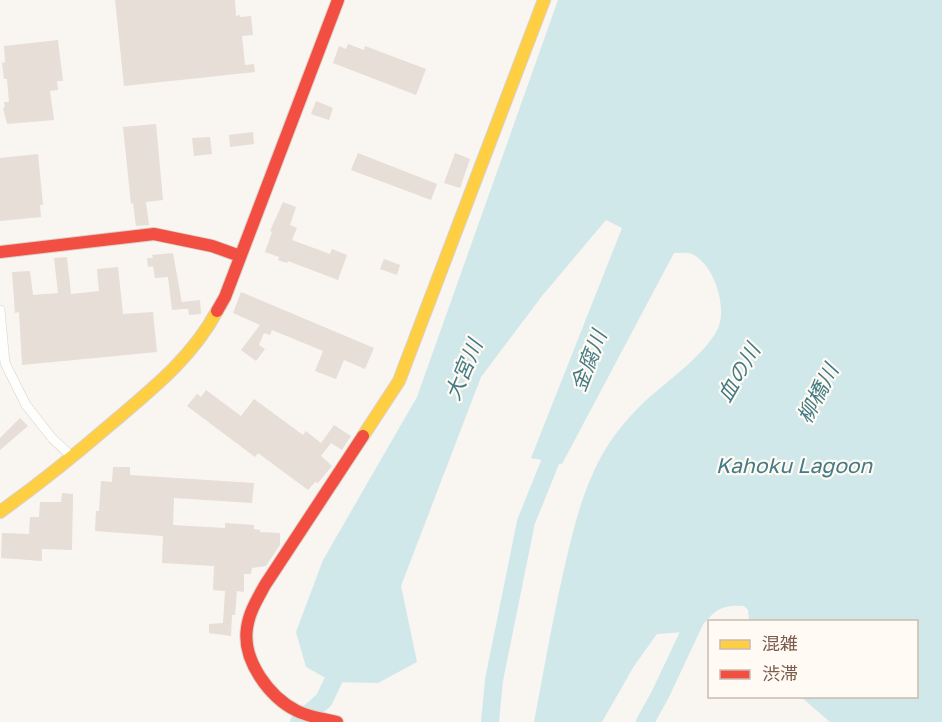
<svg xmlns="http://www.w3.org/2000/svg" width="942" height="722" viewBox="0 0 942 722" font-family="'Golos Text','Noto Sans JP',sans-serif">
	<style>
		.water { fill: #d0e8ea }
		.lines { fill: none; stroke-linecap: round; stroke-linejoin: round }
		.river { stroke: #d0e8ea; stroke-width: 18 }
		.building { fill: #e6ded7 }
		.street-casing { stroke: #d7d1cb; stroke-width: 10 }
		.slow-casing { stroke: #d9d2cb; stroke-width: 14 }
		.jam-casing { stroke: #d9d2cb; stroke-width: 14 }
		.street { stroke: #fefefd; stroke-width: 9 }
		.slow { stroke: #ffcf43; stroke-width: 12 }
		.jam { stroke: #f24e42; stroke-width: 12 }
		.labels { text-anchor: middle; stroke-width: 4.5; stroke-linejoin: round; paint-order: stroke }
		.water-label { font-size: 21px; font-style: italic; fill: #437c86; stroke: #fffaf3 }
	</style>
	<rect width="100%" height="100%" fill="#f9f5f0"/>
	<path class="water" d="M 558,0 L 942,0 L 942,722 L 830,722 L 801,697 L 916,696 L 916,622 L 749,621 L 748,610 L 744,606 C 717,604 714,613 697,631 L 657,634 L 634,666 L 602,722 L 534,722 C 544,670 553,617 565,565 C 574,526 584,485 605,450 C 615,433 629,417 642,404 C 662,385 715,348 720,322 C 725,301 713,264 692,254 C 688,252 680,253 674,253 L 562,464 L 531,458 L 622,228 L 606,220 L 542,296 L 481,377 L 401,586 L 417,662 L 378,683 L 333,682 L 306,667 L 296,632 L 323,560 L 417,397 Z"/>
	<g class="lines">
		<path class="river" d="M 299,722 L 324,700 L 343,660
			M 490,722 L 494,680 L 526,522 L 559,440
			M 645,722 L 660,695 L 700,610"/>
	</g>
	<path class="building" d="M 115,0 L 235,0 L 236,16 L 240,15 L 240,17 L 251,16 L 253,35 L 242,36 L 245,65 L 254,64 L 255,72 L 124,86 Z
		M 58,40 L 63,81 L 57,81 L 58,90 L 50,91 L 54,120 L 7,124 L 3,108 L 5,107 L 4,102 L 9,102 L 7,79 L 4,79 L 2,63 L 5,62 L 4,46 Z
		M 348,44 L 364,50 L 365,46 L 426,69 L 416,95 L 333,63 L 339,46 L 346,49 Z
		M 316,101 L 333,108 L 329,120 L 311,114 Z
		M 156,124 L 163,200 L 146,202 L 149,225 L 136,226 L 133,203 L 131,204 L 123,127 Z
		M 253,132 L 254,144 L 230,147 L 229,135 Z
		M 210,137 L 212,154 L 194,156 L 192,138 Z
		M 358,153 L 437,184 L 431,200 L 351,170 Z
		M 455,153 L 470,159 L 460,188 L 444,183 Z
		M 38,154 L 43,205 L 40,205 L 41,217 L 0,221 L 0,158 Z
		M 283,202 L 296,207 L 290,225 L 297,228 L 292,240 L 330,254 L 332,249 L 347,255 L 338,280 L 288,261 L 287,263 L 278,260 L 279,257 L 265,252 L 272,232 L 270,231 Z
		M 173,253 L 183,309 L 172,310 L 168,277 L 155,278 L 153,266 L 148,267 L 147,258 L 153,258 L 152,255 Z
		M 67,257 L 71,294 L 99,291 L 97,269 L 118,267 L 123,314 L 153,312 L 157,352 L 22,365 L 19,312 L 15,313 L 12,272 L 30,271 L 33,295 L 58,293 L 54,258 Z
		M 384,259 L 400,265 L 397,275 L 380,269 Z
		M 241,292 L 374,348 L 365,369 L 344,360 L 336,379 L 315,371 L 323,351 L 272,330 L 270,335 L 264,333 L 259,345 L 265,349 L 256,361 L 241,350 L 260,325 L 233,313 Z
		M 200,300 L 201,314 L 189,315 L 188,309 L 183,309 L 182,302 Z
		M 206,390 L 241,416 L 254,399 L 303,435 L 306,431 L 321,443 L 334,425 L 351,436 L 342,450 L 331,443 L 321,456 L 332,466 L 318,483 L 315,482 L 308,490 L 258,453 L 255,457 L 187,406 L 197,394 L 201,397 Z
		M 20,418 L 28,426 L 0,450 L 0,438 Z
		M 113,467 L 130,467 L 130,475 L 254,483 L 252,503 L 174,498 L 173,525 L 225,528 L 225,523 L 254,525 L 254,529 L 260,530 L 260,532 L 280,533 L 280,545 L 266,566 L 252,568 L 251,574 L 244,574 L 244,592 L 237,591 L 235,615 L 232,615 L 231,636 L 209,633 L 209,624 L 223,623 L 225,591 L 213,590 L 214,566 L 162,563 L 163,536 L 95,531 L 96,511 L 99,511 L 101,481 L 112,482 Z
		M 62,493 L 73,494 L 72,550 L 42,549 L 42,561 L 1,558 L 2,533 L 29,534 L 30,517 L 39,517 L 40,502 L 61,502 Z"/>
	<g class="lines">
		<g class="street-casing">
			<path id="street" d="M 0,310 L 5,363 L 26,405 L 52,438 L 72,457"/>
		</g>
		<g class="slow-casing">
			<path id="slow" d="M 363,436 L 399,381 L 544,0
				M 0,512 C 39,484 75,455 111,424 C 151,390 192,358 217,311"/>
		</g>
		<g class="jam-casing">
			<path id="jam" d="M 0,252 L 154,234 L 212,246 L 240,256
				M 217,311 L 225,297 L 338,0
				M 337,722 C 324,719 309,717 297,711 C 269,697 242,660 247,628 C 249,612 258,598 265,585 L 363,436"/>
		</g>
		<use href="#street" class="street"/>
		<use href="#slow" class="slow"/>
		<use href="#jam" class="jam"/>
	</g>
	<g class="labels">
		<g class="water-label">
			<text transform="translate(589 361) rotate(-69)" y="7">金腐川</text>
			<text transform="translate(464 370) rotate(-67)" y="7">大宮川</text>
			<text transform="translate(739 373) rotate(-60)" y="7">血の川</text>
			<text transform="translate(818 394) rotate(-62)" y="7">柳橋川</text>
			<text x="794" y="473">Kahoku Lagoon</text>
		</g>
	</g>
	<rect x="708" y="620" width="210" height="78" fill="#fffaf3" stroke="#cabbb1" stroke-width="1.5"/>
	<rect x="720" y="640" width="30" height="9" fill="#ffcf43" stroke="#cabbb1" stroke-width="1.5"/>
	<text x="762" y="650" font-size="18" fill="#7a5c4d">混雑</text>
	<rect x="720" y="670" width="30" height="9" fill="#f24e42" stroke="#cabbb1" stroke-width="1.5"/>
	<text x="762" y="680" font-size="18" fill="#7a5c4d">渋滞</text>
</svg>
